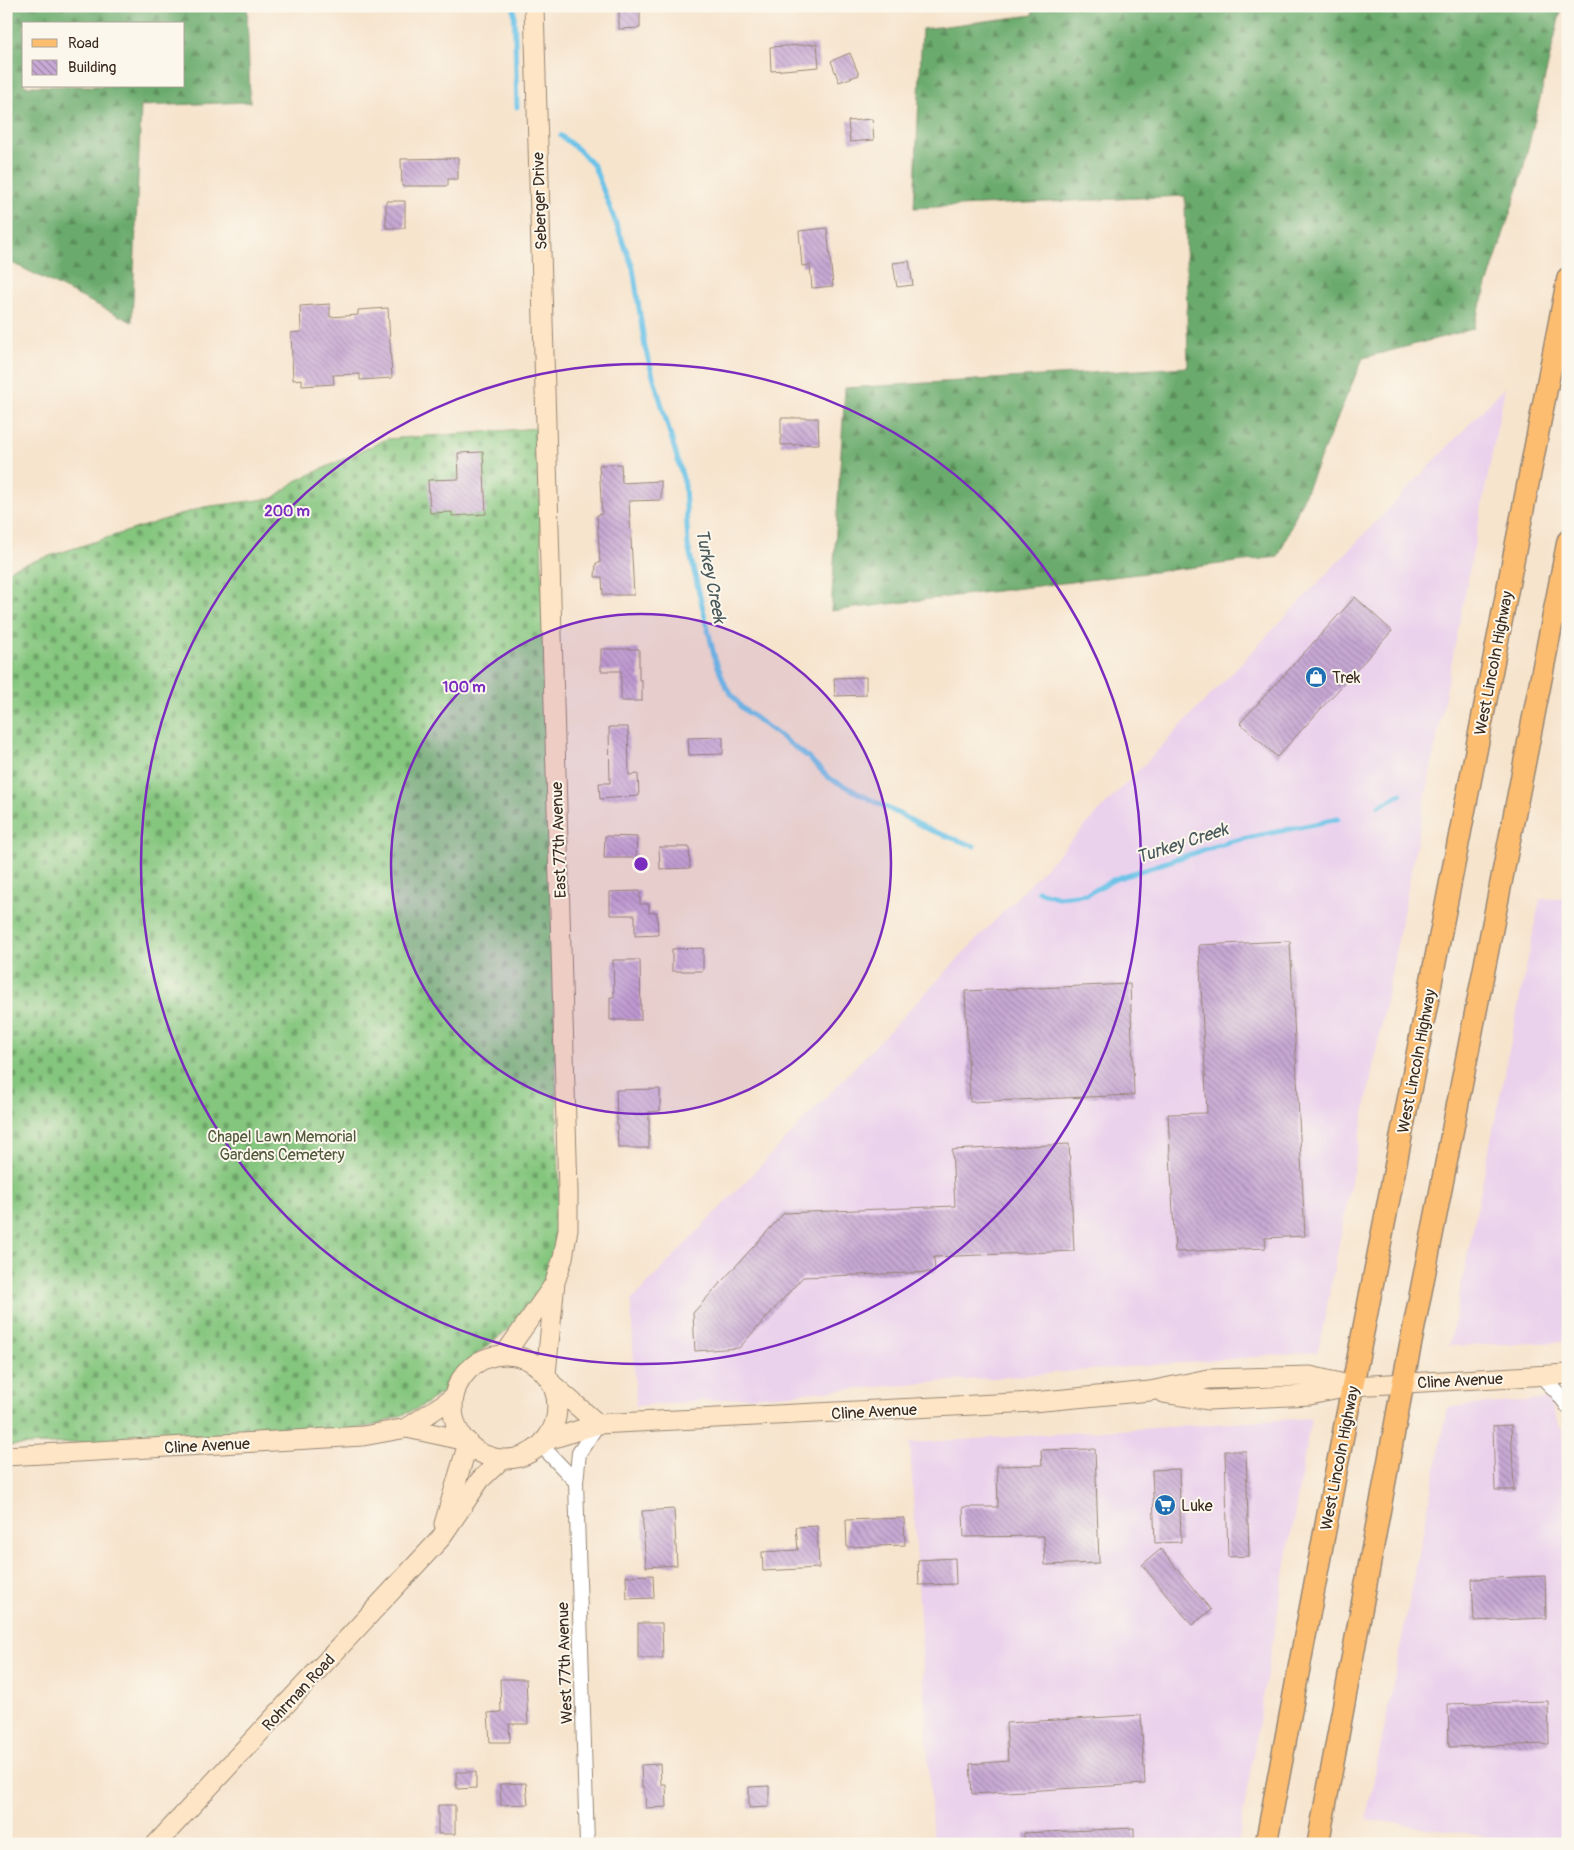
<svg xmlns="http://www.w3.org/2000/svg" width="1574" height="1850" viewBox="0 0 1574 1850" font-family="Pangolin,sans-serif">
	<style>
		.built { fill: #ead1ec }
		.forest { fill: url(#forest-firs); stroke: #536a46; fill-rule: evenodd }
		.cemetery { fill: url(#cemetery-stones); stroke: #60784e }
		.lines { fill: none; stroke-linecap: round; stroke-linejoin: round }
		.stream { stroke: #6ac3e8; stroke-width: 5 }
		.building { fill: url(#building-back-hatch) }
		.street-casing { stroke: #988776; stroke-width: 16 }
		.secondary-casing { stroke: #988776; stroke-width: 21 }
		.primary-casing { stroke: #988776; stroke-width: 24 }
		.street { stroke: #fff; stroke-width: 14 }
		.secondary { stroke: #fee5c5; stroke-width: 19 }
		.primary { stroke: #fcbd6f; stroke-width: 21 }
		.ring { fill: none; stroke: #7b2cbf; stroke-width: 2.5 }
		.labels { text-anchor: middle; stroke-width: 4; stroke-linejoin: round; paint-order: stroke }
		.street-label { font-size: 16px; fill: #3b2a1e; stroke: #fbf7ec }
		.poi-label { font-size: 16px; fill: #3b2a1e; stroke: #fbf7ec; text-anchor: start }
		.park-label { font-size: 16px; fill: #51593b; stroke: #fbf7ec }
		.water-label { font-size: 18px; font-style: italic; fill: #49585b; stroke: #fbf7ec }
		.centre { fill: #7b2cbf; stroke: #fbf7ec; stroke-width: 2.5 }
		.ring-label { font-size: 15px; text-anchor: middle; font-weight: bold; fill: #7b2cbf; stroke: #fbf7ec; stroke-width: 4; stroke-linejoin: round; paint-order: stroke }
	</style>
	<defs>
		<pattern id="forest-firs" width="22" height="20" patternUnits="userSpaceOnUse" patternTransform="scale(1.25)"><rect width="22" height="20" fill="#6bab6d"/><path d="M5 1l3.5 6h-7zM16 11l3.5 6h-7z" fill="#598b59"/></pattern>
		<pattern id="cemetery-stones" width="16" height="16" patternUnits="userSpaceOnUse" patternTransform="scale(1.25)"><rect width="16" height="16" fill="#84c67e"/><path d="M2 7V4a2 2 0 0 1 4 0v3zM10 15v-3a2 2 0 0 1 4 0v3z" fill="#6da167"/></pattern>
		<pattern id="building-back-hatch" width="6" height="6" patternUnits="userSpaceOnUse" patternTransform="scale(1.25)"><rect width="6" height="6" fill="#c7a8d4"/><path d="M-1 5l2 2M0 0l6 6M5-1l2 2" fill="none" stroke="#a389ab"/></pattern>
	</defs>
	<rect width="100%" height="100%" fill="#fbf7ec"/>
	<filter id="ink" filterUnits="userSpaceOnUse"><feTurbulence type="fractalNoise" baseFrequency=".02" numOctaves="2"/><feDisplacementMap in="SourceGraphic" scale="10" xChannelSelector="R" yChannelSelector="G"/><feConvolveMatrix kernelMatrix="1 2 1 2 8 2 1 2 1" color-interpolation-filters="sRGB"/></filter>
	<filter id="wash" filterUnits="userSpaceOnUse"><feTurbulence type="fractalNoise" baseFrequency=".0096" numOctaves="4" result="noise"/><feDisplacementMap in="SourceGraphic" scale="20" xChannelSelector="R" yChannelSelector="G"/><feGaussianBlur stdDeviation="1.12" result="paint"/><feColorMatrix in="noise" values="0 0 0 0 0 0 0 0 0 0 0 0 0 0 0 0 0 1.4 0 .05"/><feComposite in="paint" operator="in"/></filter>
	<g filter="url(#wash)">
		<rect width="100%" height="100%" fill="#f6e4cd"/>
		<path class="built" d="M 1505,387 L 1318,1352 L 636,1406 L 631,1301 Z
			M 1568,898 L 1568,1342 L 1449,1346 L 1540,899 Z
			M 1548,1399 L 1563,1433 L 1568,1571 L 1568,1844 L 1539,1844 L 1366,1819 L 1448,1407 Z
			M 1311,1418 L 1238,1844 L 933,1844 L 910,1443 Z"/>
		<path class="forest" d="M 6,6 L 247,6 L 250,102 L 141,106 L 132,322 L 6,260 ZM 24,24 L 184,24 L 184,86 L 24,86 Z
			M 1033,6 L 1562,6 L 1520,182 L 1473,329 L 1363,358 L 1278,557 L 831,611 L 845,388 L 1188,367 L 1185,196 L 914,208 L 922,29 L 1033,15 Z"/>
		<path class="cemetery" d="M 538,428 L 560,1209 L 559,1232 L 551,1261 L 541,1287 L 518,1322 L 472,1358 L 449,1388 L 419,1408 L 385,1422 L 368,1427 L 345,1430 L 6,1446 L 6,575 L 12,568 L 204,507 L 274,498 L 296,481 L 387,439 Z"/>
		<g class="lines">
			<path class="stream" d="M 514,6 L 517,107
				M 561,136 L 579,150 L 594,166 L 633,268 L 645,348 L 685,485 L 688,546 L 715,659 L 726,687 L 742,708 L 808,757 L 829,778 L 930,830 L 974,846
				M 1379,806 L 1401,794
				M 1038,891 L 1058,897 L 1087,894 L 1115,879 L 1228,842 L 1338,819"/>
		</g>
		<g id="blocks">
			<path class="building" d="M 619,6 L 640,6 L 640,28 L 619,29 Z
				M 817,44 L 819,67 L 771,71 L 770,47 Z
				M 850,53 L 859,75 L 839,82 L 831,61 Z
				M 872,119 L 874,140 L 850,142 L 848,121 Z
				M 458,158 L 458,179 L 448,179 L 448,186 L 402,186 L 401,159 Z
				M 386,201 L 405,201 L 405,228 L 386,228 Z
				M 827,228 L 833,286 L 812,288 L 810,265 L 802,266 L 799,231 Z
				M 909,261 L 913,285 L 897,287 L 893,263 Z
				M 330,304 L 330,317 L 358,315 L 358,310 L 388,308 L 392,378 L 360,380 L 360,374 L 333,375 L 334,384 L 302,386 L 302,379 L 293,380 L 291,333 L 301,332 L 300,306 Z
				M 781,418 L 818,418 L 819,444 L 781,445 Z
				M 483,452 L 486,514 L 452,516 L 452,512 L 430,513 L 428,480 L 459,479 L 458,453 Z
				M 621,464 L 622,483 L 661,481 L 661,500 L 629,501 L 634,595 L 603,595 L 602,577 L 595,577 L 596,563 L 600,563 L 597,515 L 602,514 L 599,465 Z
				M 1355,597 L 1392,631 L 1277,757 L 1240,723 Z
				M 601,649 L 639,649 L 639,680 L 642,680 L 642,701 L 621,701 L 621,671 L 601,671 Z
				M 866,677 L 866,695 L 835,696 L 834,678 Z
				M 609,727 L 628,727 L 629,775 L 638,774 L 639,796 L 600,799 L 599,783 L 610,783 Z
				M 723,737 L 723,754 L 689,755 L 688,738 Z
				M 605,836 L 637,837 L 636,858 L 604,858 Z
				M 659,847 L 689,847 L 690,868 L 660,869 Z
				M 640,891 L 640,904 L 649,904 L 649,913 L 657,912 L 658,935 L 635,936 L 635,915 L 610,915 L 610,892 Z
				M 1290,941 L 1305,1236 L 1265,1238 L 1266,1248 L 1175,1252 L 1168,1114 L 1207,1113 L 1199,945 Z
				M 703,948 L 703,971 L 672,971 L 672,949 Z
				M 613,960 L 640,960 L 641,1020 L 610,1020 L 610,997 L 614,997 Z
				M 1130,984 L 1134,1095 L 970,1102 L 965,991 Z
				M 660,1089 L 660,1111 L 649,1112 L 649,1148 L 618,1148 L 616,1090 Z
				M 1069,1144 L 1074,1251 L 934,1257 L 935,1272 L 803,1277 L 739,1348 L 695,1351 L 693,1313 L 784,1213 L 955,1206 L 952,1150 Z
				M 1511,1425 L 1514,1490 L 1495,1490 L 1493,1426 Z
				M 1095,1449 L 1099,1563 L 1045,1565 L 1044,1536 L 964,1537 L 963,1507 L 998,1507 L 997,1466 L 1042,1465 L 1041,1450 Z
				M 1225,1451 L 1246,1451 L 1249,1556 L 1228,1557 Z
				M 1179,1469 L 1181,1542 L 1155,1543 L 1152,1470 Z
				M 674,1509 L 677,1565 L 646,1567 L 642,1511 Z
				M 904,1518 L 905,1545 L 847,1547 L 846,1520 Z
				M 817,1526 L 819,1568 L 763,1571 L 762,1552 L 798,1550 L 796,1527 Z
				M 1161,1549 L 1211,1610 L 1192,1625 L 1142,1565 Z
				M 955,1558 L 956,1584 L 919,1585 L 918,1560 Z
				M 653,1575 L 654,1598 L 627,1599 L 626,1576 Z
				M 1545,1576 L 1546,1618 L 1474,1621 L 1472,1579 Z
				M 638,1623 L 662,1623 L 663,1658 L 638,1658 Z
				M 500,1679 L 526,1679 L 528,1724 L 509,1724 L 510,1742 L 490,1742 L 488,1713 L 501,1712 Z
				M 1548,1701 L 1549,1744 L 1449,1747 L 1448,1704 Z
				M 1141,1715 L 1145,1784 L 972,1794 L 970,1764 L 1008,1761 L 1006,1723 Z
				M 660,1764 L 661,1784 L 666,1784 L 667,1807 L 646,1808 L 645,1793 L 644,1793 L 644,1787 L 642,1787 L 641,1765 Z
				M 456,1772 L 476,1772 L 476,1788 L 457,1789 Z
				M 526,1783 L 528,1804 L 501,1805 L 500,1784 Z
				M 769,1786 L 769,1807 L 749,1808 L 749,1787 Z
				M 438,1805 L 455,1805 L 455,1834 L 438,1834 Z
				M 1134,1828 L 1134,1844 L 1024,1844 L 1024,1833 Z"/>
		</g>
	</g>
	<g filter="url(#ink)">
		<use href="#blocks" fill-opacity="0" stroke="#988776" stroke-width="1"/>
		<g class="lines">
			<g class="street-casing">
				<path id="street" d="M 1540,1375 L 1558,1393 L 1568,1407
					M 541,1445 L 576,1482
					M 587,1844 L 576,1482 L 579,1453 L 598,1424"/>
			</g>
			<g class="secondary-casing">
				<path id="secondary" d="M 534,6 L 568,1192 L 568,1229 L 563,1258 L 555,1282 L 546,1374
					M 504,1355 L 553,1286
					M453 1407a52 52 0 1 1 104 0a52 52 0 1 1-104 0Z
					M 552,1384 L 598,1424
					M 1164,1393 L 1209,1400 L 1310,1395 L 1353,1386 L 1568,1374
					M 407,1428 L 467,1441
					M 545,1441 L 598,1424 L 1033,1402 L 1150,1391 L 1208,1379 L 1310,1376 L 1353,1386
					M 6,1456 L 363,1436 L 407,1428 L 454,1397
					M 444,1524 L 468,1443
					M 156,1844 L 440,1539 L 480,1480 L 502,1459"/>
			</g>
			<g class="primary-casing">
				<path id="primary" d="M 1266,1844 L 1337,1466 L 1568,278
					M 1318,1844 L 1403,1383 L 1568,541"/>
			</g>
			<use href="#street" class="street"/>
			<use href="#secondary" class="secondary"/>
			<use href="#primary" class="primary"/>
		</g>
	</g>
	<circle cx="641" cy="864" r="250" fill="#7b2cbf" fill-opacity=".12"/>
	<g class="ring">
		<circle cx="641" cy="864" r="250"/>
		<circle cx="641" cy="864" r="500"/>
	</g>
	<defs>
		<g id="shop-disc" transform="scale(1.125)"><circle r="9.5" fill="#1f6fb2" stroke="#fbf7ec"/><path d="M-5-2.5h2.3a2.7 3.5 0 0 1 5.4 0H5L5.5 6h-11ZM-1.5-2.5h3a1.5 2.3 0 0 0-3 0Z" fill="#fff"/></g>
		<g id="supermarket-disc" transform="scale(1.125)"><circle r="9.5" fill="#1f6fb2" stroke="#fbf7ec"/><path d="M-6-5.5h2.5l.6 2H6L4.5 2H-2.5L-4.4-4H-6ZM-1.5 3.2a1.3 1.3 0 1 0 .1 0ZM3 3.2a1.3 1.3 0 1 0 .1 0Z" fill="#fff"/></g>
	</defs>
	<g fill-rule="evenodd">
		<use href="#shop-disc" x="1316" y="677"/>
		<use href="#supermarket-disc" x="1165" y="1505"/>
	</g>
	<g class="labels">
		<g class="street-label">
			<text transform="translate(539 201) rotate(-92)" y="6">Seberger Drive</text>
			<text transform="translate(1493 663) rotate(-79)" y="6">West Lincoln Highway</text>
			<text transform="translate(558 840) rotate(-92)" y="6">East 77th Avenue</text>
			<text transform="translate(1416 1061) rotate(-79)" y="6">West Lincoln Highway</text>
			<text transform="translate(1460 1380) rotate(-3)" y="6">Cline Avenue</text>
			<text transform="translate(874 1411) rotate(-3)" y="6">Cline Avenue</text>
			<text transform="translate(207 1445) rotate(-3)" y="6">Cline Avenue</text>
			<text transform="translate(1339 1458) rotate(-79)" y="6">West Lincoln Highway</text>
			<text transform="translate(564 1663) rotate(-92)" y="6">West 77th Avenue</text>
			<text transform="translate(298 1692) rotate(-47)" y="6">Rohrman Road</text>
		</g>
		<g class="poi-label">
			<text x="1332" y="683">Trek</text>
			<text x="1181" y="1511">Luke</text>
		</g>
		<g class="park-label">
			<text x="282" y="1142">Chapel Lawn Memorial<tspan x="282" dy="18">Gardens Cemetery</tspan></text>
		</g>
		<g class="water-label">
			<text transform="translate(711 576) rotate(79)" y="6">Turkey Creek</text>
			<text transform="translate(1182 843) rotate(-18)" y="6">Turkey Creek</text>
		</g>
	</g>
	<circle cx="641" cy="864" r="8" class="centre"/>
	<g class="ring-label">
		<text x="287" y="516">200 m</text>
		<text x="464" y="692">100 m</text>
	</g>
	<rect width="1574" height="1850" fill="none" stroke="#fbf7ec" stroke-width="25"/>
	<rect x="22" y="22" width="162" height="65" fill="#fbf7ec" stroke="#aea59a"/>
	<rect x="32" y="39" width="25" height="8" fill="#fcbd6f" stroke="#aea59a"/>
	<text x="68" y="48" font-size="15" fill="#3b2a1e">Road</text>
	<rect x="32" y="60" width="25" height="15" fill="url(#building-back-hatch)" stroke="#aea59a"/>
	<text x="68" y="72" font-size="15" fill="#3b2a1e">Building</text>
</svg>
